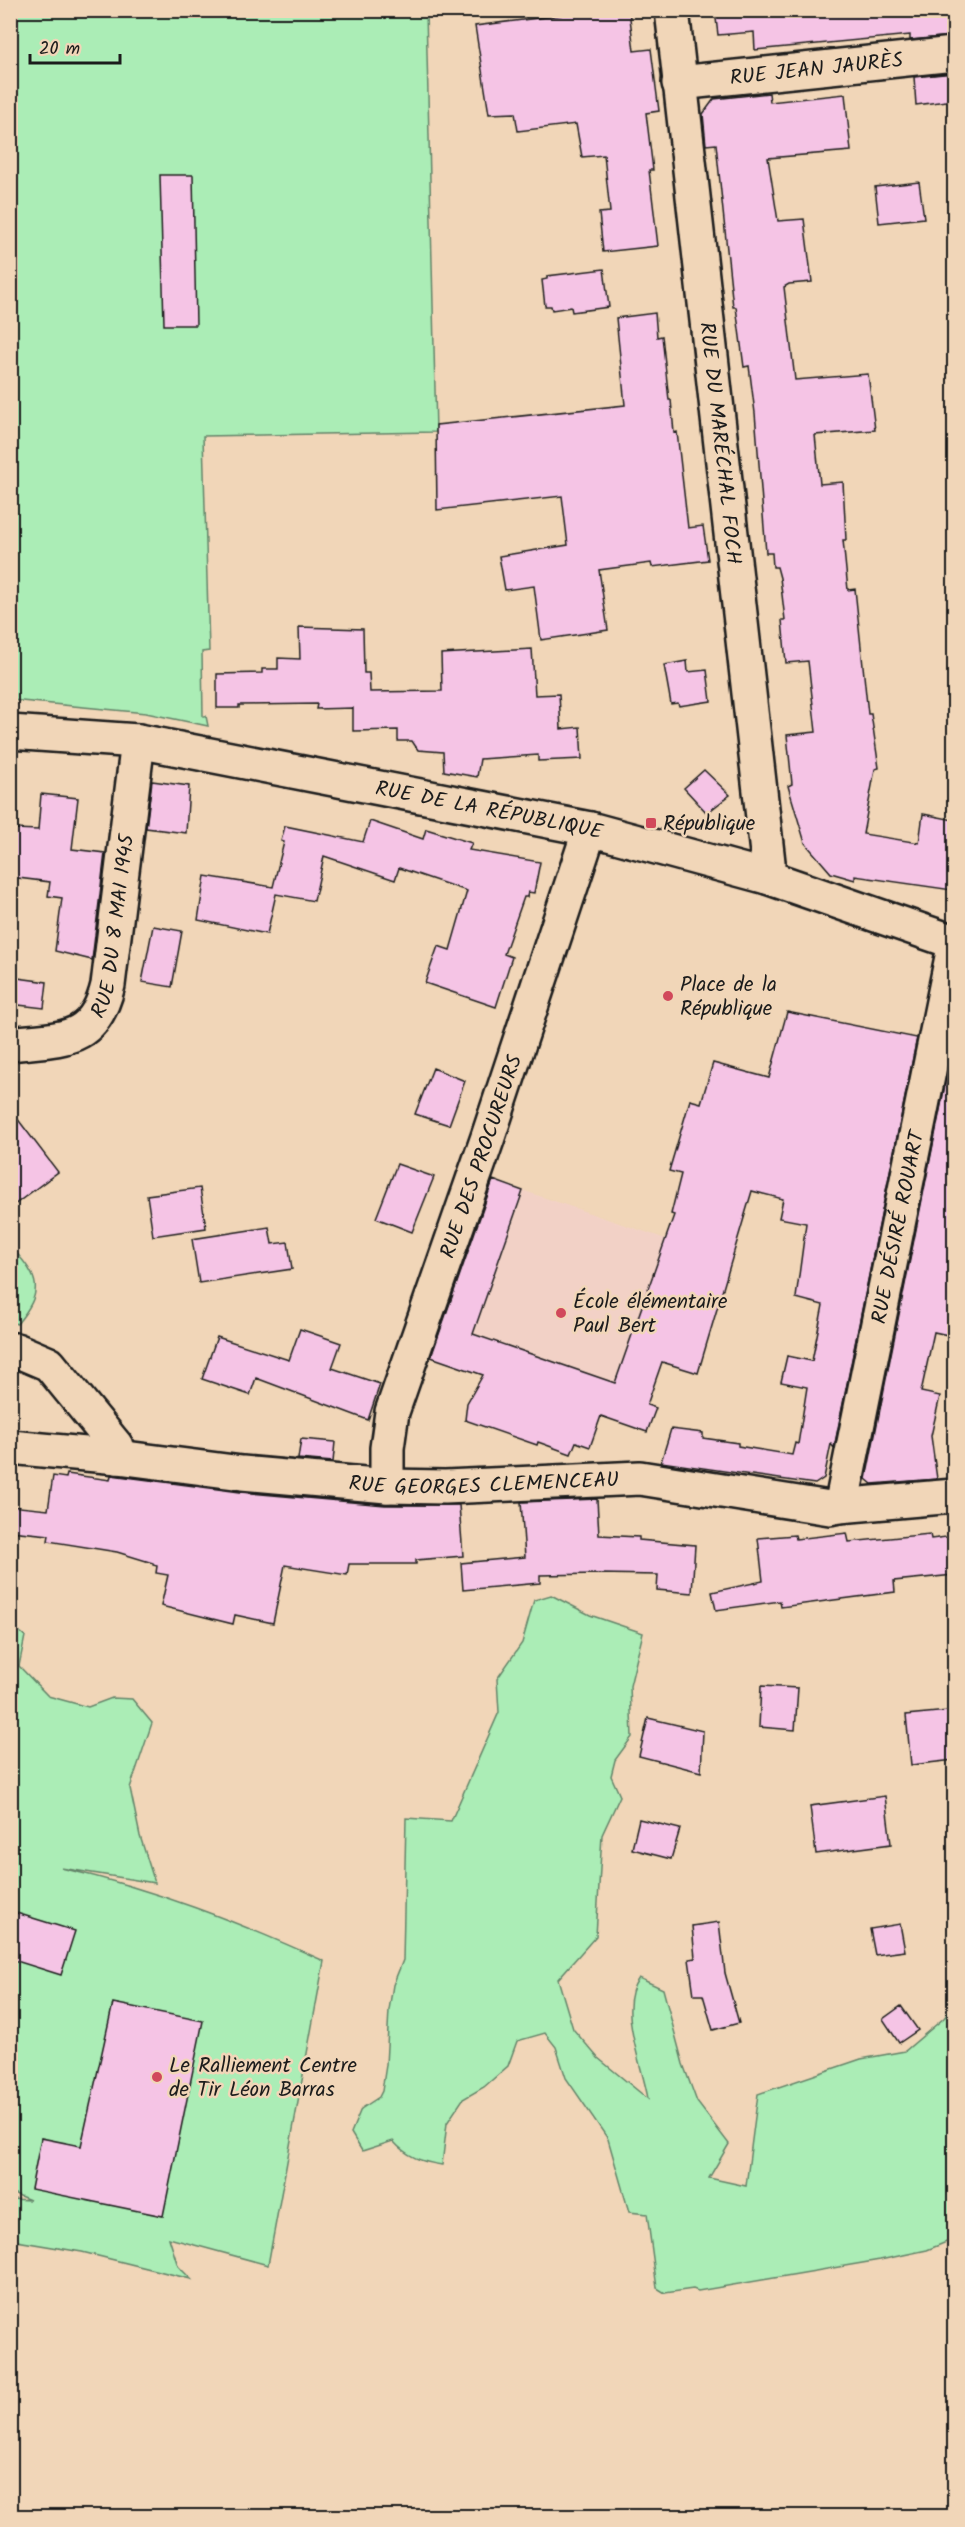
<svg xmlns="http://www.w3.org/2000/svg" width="965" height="2527" viewBox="0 0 965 2527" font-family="Kalam,sans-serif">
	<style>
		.built { fill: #f2d1c6 }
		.green { fill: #abedb6; stroke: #648469; stroke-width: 1.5 }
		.building { fill: #f5c4e5; stroke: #1c1c1c; stroke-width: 1.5 }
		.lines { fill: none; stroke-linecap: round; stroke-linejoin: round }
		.minor-casing { stroke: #1c1c1c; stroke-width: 38 }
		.tertiary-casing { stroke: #1c1c1c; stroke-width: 38 }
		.minor { stroke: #f1d6b8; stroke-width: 33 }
		.tertiary { stroke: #f1d6b8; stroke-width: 33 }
		.poi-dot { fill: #d1495b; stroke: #f1d6b8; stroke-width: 2 }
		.labels { text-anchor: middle; stroke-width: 5; stroke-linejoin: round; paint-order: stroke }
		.street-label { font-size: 21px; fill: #1c1c1c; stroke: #f1d6b8 }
		.poi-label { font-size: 21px; fill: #1c1c1c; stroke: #f1d6b8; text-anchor: start }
	</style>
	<rect width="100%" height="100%" fill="#f1d6b8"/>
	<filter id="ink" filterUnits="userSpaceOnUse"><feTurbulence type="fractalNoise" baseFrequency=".0167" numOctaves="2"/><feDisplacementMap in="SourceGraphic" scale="12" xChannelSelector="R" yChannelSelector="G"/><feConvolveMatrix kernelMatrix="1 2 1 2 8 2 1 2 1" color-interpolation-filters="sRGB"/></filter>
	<g filter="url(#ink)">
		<path class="built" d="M 489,1179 L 666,1239 L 694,1267 L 647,1404 L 656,1408 L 651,1421 L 642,1419 L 638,1429 L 428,1356 Z"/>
		<path class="green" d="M 11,11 L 426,11 L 436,432 L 203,436 L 209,651 L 202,652 L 203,716 L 206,716 L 208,726 L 146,713 L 11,700 Z
			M 13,1249 C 40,1279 44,1291 17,1324 L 11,1322 L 10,1253 Z
			M 551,1595 L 590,1615 L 643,1633 L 630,1686 L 632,1737 L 615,1760 L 611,1776 L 620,1796 L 602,1835 L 596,1936 L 558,1979 L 573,2029 L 598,2058 L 648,2099 C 643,2066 616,2007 639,1978 L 663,1989 L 683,2064 L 697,2102 L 729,2144 L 709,2178 L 746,2186 L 758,2094 L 861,2059 L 905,2051 L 944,2018 L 954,2005 L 954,2239 L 927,2250 L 880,2260 L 698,2291 L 693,2289 L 665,2293 L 657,2288 L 647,2214 L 629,2212 L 608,2139 L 566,2078 L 556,2047 L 545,2033 L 517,2041 L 508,2066 L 484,2087 L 463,2099 L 447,2123 L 442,2165 C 422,2162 407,2157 393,2141 L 362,2151 L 351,2133 L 361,2109 L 379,2097 L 382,2091 L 386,2065 L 389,2010 L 393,1985 L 403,1960 L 406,1818 L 451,1821 L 499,1712 L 497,1679 L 522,1643 L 534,1600 Z
			M 10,1624 L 25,1636 L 19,1666 L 48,1696 L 88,1707 L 112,1698 L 132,1699 L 152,1723 L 130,1788 L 140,1836 L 155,1883 L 61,1868 C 154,1889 238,1922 324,1961 L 268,2265 L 169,2238 L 178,2266 L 191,2279 L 82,2252 L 11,2240 L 11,2199 L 30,2200 L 10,2192 Z"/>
		<path class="building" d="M 560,10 L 629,10 L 634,51 L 651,49 L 659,111 L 646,113 L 653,170 L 649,170 L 658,246 L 603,252 L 599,213 L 610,212 L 604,155 L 582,157 L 576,124 L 518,131 L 515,113 L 489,114 L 475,26 L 561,15 Z
			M 715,10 L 954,10 L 954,36 L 910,40 L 910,35 L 755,50 L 754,32 L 718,35 Z
			M 954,73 L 954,100 L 916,105 L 914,77 Z
			M 769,93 L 770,102 L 845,94 L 851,151 L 768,158 L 778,221 L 804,219 L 812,282 L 789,284 L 784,287 L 795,380 L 868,374 L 875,430 L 815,435 L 820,484 L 843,482 L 846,540 L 843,540 L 848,590 L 855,589 L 868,714 L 871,714 L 879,768 L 875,769 L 863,834 L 919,843 L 923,814 L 954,820 L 954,877 L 952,890 L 855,876 L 855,880 L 831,873 L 805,843 L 788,786 L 792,784 L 787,735 L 816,732 L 808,661 L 786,663 L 782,620 L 785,620 L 780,578 L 777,567 L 773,567 L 772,553 L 766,553 L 755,413 L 749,366 L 744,367 L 736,307 L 733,307 L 716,144 L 706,145 L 703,114 L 714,99 Z
			M 160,175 L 193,175 L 196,325 L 164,325 Z
			M 919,182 L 924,218 L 879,223 L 875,187 Z
			M 604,269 L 609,307 L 572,312 L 571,307 L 552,310 L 551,306 L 545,306 L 542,280 L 547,279 L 547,276 Z
			M 655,313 L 657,337 L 662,336 L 669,400 L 671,400 L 674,433 L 677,432 L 688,528 L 703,526 L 708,560 L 652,567 L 651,563 L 599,570 L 608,630 L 541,640 L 534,586 L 505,590 L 499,556 L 568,545 L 562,496 L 437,510 L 436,425 L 625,405 L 616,318 Z
			M 299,627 L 363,629 L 364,673 L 369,673 L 370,692 L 442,691 L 441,654 L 532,649 L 535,695 L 559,694 L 561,729 L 580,727 L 582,759 L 538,761 L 538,755 L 480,759 L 477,777 L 444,771 L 443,752 L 418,750 L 412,741 L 398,741 L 398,730 L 353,731 L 353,708 L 316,709 L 317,704 L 239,705 L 239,708 L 217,708 L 217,674 L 262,673 L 262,669 L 278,669 L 278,658 L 300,659 Z
			M 687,661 L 688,672 L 707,670 L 711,701 L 679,706 L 678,703 L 671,704 L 664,665 Z
			M 704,770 L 730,795 L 707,813 L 684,788 Z
			M 152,781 L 189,786 L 186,833 L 146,828 Z
			M 41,794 L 78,798 L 72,849 L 105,853 L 92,960 L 55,951 L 62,898 L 48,896 L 50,882 L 10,877 L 15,829 L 38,830 Z
			M 370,821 L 423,839 L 426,829 L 472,843 L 469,850 L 540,862 L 534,893 L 528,892 L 527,897 L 524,897 L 504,954 L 512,957 L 496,1007 L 425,983 L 438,946 L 450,950 L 467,891 L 399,868 L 395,880 L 324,856 L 314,901 L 276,894 L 267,934 L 198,920 L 205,876 L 273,887 L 284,842 L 281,841 L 285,826 L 363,842 Z
			M 153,926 L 182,931 L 172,987 L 142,982 Z
			M 10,977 L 47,982 L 44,1008 L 10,1004 Z
			M 787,1012 L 917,1038 L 834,1448 L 831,1444 L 824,1478 L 815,1484 L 661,1462 L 671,1429 L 703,1433 L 703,1438 L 738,1443 L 738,1446 L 792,1455 L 795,1443 L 798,1444 L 807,1387 L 781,1382 L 787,1356 L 812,1361 L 823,1305 L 796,1298 L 806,1223 L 779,1218 L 783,1199 L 752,1191 L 698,1373 L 662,1362 L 647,1405 L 656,1408 L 647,1432 L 601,1416 L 590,1447 L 576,1442 L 571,1454 L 538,1442 L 537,1445 L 465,1420 L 467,1403 L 483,1375 L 431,1357 L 493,1180 L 523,1191 L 473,1334 L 615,1383 L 674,1215 L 671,1214 L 681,1174 L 669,1171 L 690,1100 L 701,1103 L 713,1063 L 769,1078 Z
			M 953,1045 L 954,1330 L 949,1329 L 948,1335 L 934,1332 L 921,1392 L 940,1396 L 931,1436 L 937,1479 L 872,1484 L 866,1479 Z
			M 433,1068 L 465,1081 L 449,1125 L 415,1114 Z
			M 10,1109 L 58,1172 L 10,1208 Z
			M 397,1164 L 434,1177 L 412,1232 L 376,1218 Z
			M 200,1188 L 206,1228 L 153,1236 L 147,1195 Z
			M 269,1227 L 272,1244 L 288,1242 L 292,1269 L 199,1283 L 192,1239 Z
			M 300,1329 L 341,1343 L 332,1368 L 380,1384 L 368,1420 L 256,1378 L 250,1395 L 202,1379 L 217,1337 L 289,1360 Z
			M 301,1439 L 335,1442 L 333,1462 L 298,1459 Z
			M 67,1474 L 110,1480 L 111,1475 L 240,1492 L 385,1505 L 459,1505 L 463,1556 L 416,1560 L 416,1564 L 349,1564 L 347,1575 L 285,1565 L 273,1623 L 235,1615 L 233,1624 L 161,1606 L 168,1575 L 156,1573 L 157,1566 L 153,1565 L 153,1563 L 117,1552 L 48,1541 L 49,1535 L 10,1531 L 10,1506 L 48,1510 L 53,1476 L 66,1478 Z
			M 597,1499 L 599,1535 L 639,1537 L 639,1540 L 695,1545 L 692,1593 L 657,1590 L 658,1575 L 599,1574 L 540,1575 L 540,1583 L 463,1590 L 461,1563 L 525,1557 L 521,1502 Z
			M 847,1533 L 849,1542 L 930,1534 L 931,1539 L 954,1536 L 954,1575 L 894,1581 L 895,1592 L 781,1607 L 780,1601 L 716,1610 L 712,1592 L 763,1581 L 758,1538 L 795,1535 L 796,1539 Z
			M 761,1686 L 798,1688 L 795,1730 L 759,1727 Z
			M 948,1711 L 954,1760 L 911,1765 L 906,1715 Z
			M 648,1718 L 703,1731 L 701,1772 L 639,1756 Z
			M 885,1796 L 891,1844 L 816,1854 L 810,1806 Z
			M 639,1819 L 680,1829 L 671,1859 L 632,1849 Z
			M 10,1911 L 75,1931 L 61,1975 L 10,1959 Z
			M 719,1922 L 725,1973 L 739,2023 L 713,2030 L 703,1995 L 694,1995 L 689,1959 L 695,1958 L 692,1926 Z
			M 900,1924 L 905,1951 L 875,1955 L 870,1929 Z
			M 113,2003 L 203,2021 L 163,2216 L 31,2189 L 41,2138 L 81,2146 Z
			M 901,2006 L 918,2030 L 899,2043 L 883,2019 Z"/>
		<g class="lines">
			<g class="minor-casing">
				<g id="minor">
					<path id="s1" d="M 672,10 L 768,862 L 767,877"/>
					<path id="s2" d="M 679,83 L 954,54"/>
					<path id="s3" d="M 10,1044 C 61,1038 94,1044 108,985 L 138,741"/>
					<path d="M 10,1350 L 16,1350 L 49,1364 L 116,1446 L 118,1457"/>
					<path id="s4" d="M 10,1447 L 118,1457 L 242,1473 L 387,1486 L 445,1487 L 640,1478 L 830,1508 L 839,1506 L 954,1496"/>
					<path id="s5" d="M 387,1486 L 387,1448 L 392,1412 L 488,1137 L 590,829"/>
					<path id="s6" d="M 839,1506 L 843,1497 L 954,947"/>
				</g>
			</g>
			<g class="tertiary-casing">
				<g id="tertiary">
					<path id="s7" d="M 10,732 L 138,741 L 590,829 L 767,877 L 954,942"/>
				</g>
			</g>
			<use href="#minor" class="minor"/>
			<use href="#tertiary" class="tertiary"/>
		</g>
	</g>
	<g class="poi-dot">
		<rect x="645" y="817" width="12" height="12" rx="3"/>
		<circle cx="668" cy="996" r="6"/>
		<circle cx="561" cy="1313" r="6"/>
		<circle cx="157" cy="2077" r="6"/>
	</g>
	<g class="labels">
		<g class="street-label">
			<text dy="7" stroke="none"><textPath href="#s2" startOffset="138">RUE JEAN JAURÈS</textPath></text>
			<text dy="7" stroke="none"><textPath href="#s1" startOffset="436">RUE DU MARÉCHAL FOCH</textPath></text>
			<text dy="7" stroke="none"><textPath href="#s7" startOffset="486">RUE DE LA RÉPUBLIQUE</textPath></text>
			<text dy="7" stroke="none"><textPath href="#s3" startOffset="186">RUE DU 8 MAI 1945</textPath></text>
			<text dy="7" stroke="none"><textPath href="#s5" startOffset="345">RUE DES PROCUREURS</textPath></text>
			<text dy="7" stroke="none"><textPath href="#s6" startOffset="285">RUE DÉSIRÉ ROUART</textPath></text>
			<text dy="7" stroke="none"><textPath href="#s4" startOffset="476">RUE GEORGES CLEMENCEAU</textPath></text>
		</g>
		<g class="poi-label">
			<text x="663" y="830">République</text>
			<text x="680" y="991">Place de la<tspan x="680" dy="24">République</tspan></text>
			<text x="573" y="1308">École élémentaire<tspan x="573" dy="24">Paul Bert</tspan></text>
			<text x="169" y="2072">Le Ralliement Centre<tspan x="169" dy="24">de Tir Léon Barras</tspan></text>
		</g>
	</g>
	<rect width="965" height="2527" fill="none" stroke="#f1d6b8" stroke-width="36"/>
	<rect x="18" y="18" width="929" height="2491" fill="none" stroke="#1c1c1c" stroke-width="2" filter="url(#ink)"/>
	<path d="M30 54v9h90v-9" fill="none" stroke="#1c1c1c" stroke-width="3"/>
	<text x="39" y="54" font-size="18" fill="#1c1c1c" stroke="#f1d6b8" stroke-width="4.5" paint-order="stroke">20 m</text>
</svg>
